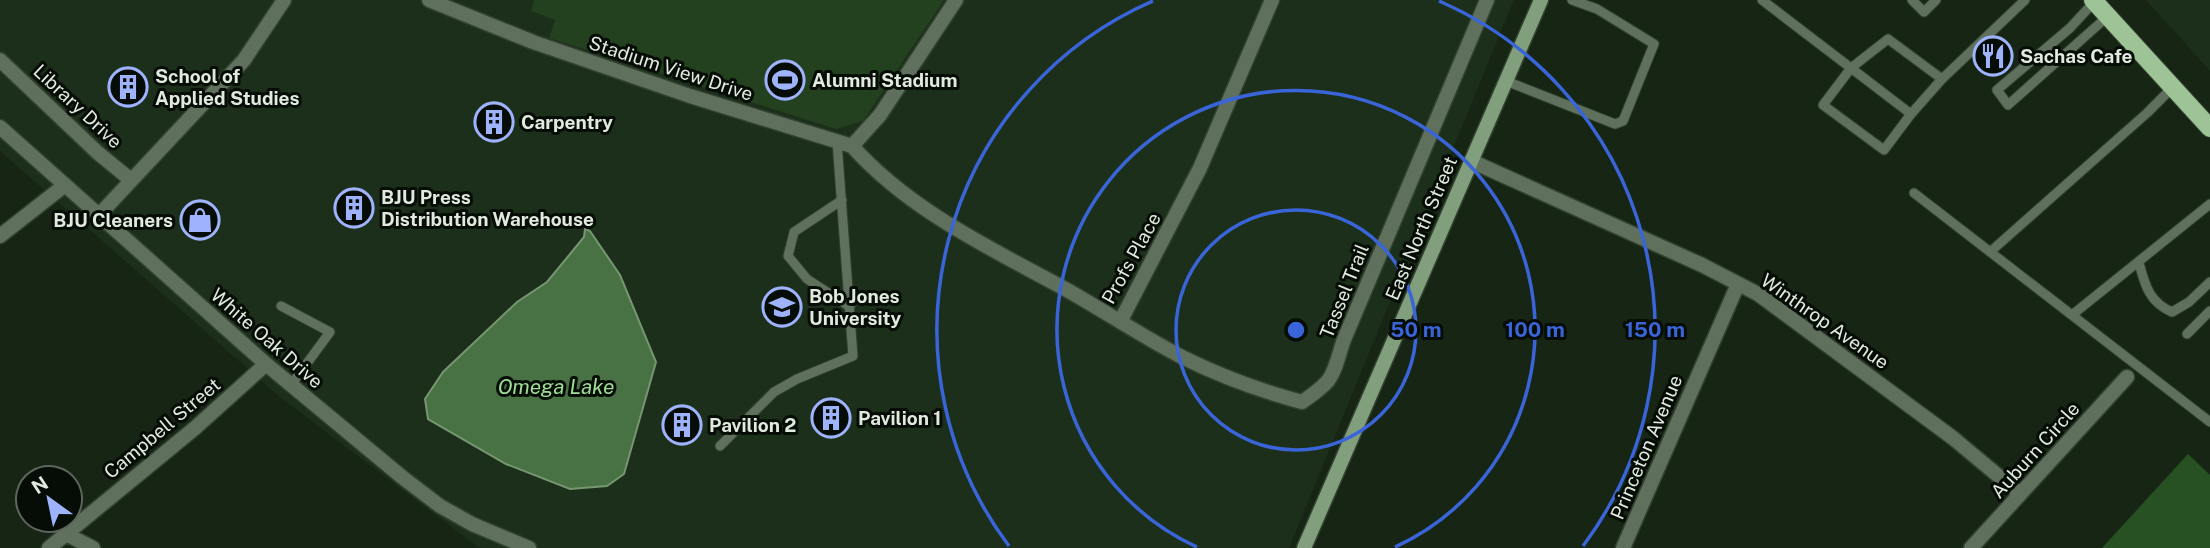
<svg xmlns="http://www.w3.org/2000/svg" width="2210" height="548" viewBox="0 0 2210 548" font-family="'Public Sans',sans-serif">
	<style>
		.built { fill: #1c2f1a }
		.green { fill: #23411f }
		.forest { fill: #285123 }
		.water { fill: #487243; stroke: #769672; stroke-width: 2 }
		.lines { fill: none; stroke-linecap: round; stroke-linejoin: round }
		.service-casing { stroke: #324130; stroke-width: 11 }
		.minor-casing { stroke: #324130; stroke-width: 17 }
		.secondary-casing { stroke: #324130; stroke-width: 17 }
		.primary-casing { stroke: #324130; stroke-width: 20 }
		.service { stroke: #5f715c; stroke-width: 9 }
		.minor { stroke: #5f715c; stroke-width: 14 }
		.secondary { stroke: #829f7d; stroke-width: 14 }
		.primary { stroke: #9dc397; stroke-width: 18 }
		.ring { fill: none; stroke: #3a65d9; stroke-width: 3.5 }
		.labels { text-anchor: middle; stroke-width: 6; stroke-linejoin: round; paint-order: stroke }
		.poi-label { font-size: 19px; font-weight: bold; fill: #e0eade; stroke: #060c06; text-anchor: start }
		.street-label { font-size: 19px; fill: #e0eade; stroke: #060c06 }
		.water-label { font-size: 21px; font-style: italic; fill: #9fde96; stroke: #060c06 }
		.centre { fill: #3a65d9; stroke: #060c06; stroke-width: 3.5 }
		.ring-label { font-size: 21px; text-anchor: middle; font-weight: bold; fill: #3a65d9; stroke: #060c06; stroke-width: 6; stroke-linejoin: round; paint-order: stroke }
	</style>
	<rect width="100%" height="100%" fill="#162514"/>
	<path class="built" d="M 0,0 L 1514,0 L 1289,548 L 483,548 L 478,547 L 281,398 L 0,151 Z
		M 2146,0 L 2210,0 L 2210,71 Z"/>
	<path class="green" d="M 534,0 L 944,0 L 863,121 L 836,129 L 549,38 L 555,20 L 531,11 Z"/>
	<path class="forest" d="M 2188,454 L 2210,475 L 2210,548 L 2102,548 Z"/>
	<path class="water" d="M 585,229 L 590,231 L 620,275 L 656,362 L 624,474 L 607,486 L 570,489 L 506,464 L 428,419 L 425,399 L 443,372 L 517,302 L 547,282 L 584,237 Z"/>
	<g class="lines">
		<g class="service-casing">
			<path id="service" d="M 1762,0 L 1911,114 L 1942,79 L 2025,0
				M 1912,0 L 1924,12 L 1936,0
				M 2094,2 L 2070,28 L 1997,90 L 2008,105 L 2108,16
				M 1506,81 L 1615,124 L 1623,121 L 1654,44 L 1597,9 L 1572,0
				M 1911,114 L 1884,150 L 1823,105 L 1851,68 L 1888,39 L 1942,79
				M 1914,193 L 2210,422
				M 842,200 L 794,232 L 788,256 L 807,279 L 850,307
				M 1990,252 L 2147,113 L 2173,87
				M 2139,263 C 2145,285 2149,302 2172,312 L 2189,302 L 2210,282
				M 281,306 L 330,332 L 291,385
				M 2072,315 L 2210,204
				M 2187,334 L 2210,311
				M 720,446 L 774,392 L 797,379 L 853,356 L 837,142"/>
		</g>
		<g class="minor-casing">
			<path id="minor" d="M 429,0 L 533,42 L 690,96 L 852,146
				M 0,60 L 98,153 L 131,180
				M 0,127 L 266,364 L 402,477 L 440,506 L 472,524 L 529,548
				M 852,146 C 910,211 992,249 1067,290 C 1106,312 1143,337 1182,357 C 1220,376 1261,391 1302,402 C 1334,380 1332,378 1343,342 L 1487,0
				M 852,146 L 880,115 L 956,0
				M 1471,161 L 1702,265 L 1758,294 L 1953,438 L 2020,494
				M 99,215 L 244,60 L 284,0
				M 0,236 L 65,185
				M 1121,320 L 1200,168 L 1272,0
				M 66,534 L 93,548
				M 49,548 L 195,428 L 266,364
				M 1623,548 L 1738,284
				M 1971,548 L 2127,377"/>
		</g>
		<g class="secondary-casing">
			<path id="secondary" d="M 1304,548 L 1541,0"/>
		</g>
		<g class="primary-casing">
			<path id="primary" d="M 2093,0 L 2210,128"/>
		</g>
		<use href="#service" class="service"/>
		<use href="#minor" class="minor"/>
		<use href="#secondary" class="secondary"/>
		<use href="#primary" class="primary"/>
	</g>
	<g class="ring">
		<circle cx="1296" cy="330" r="120"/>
		<path d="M1197 547A239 239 0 1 1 1395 547"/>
		<path d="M1009 546A359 359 0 0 1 1153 1M1439 1A359 359 0 0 1 1583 546"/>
	</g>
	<defs>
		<g id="restaurant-ring" transform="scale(2.0125)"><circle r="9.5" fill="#060c06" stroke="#9fb3fd" stroke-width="1.5"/><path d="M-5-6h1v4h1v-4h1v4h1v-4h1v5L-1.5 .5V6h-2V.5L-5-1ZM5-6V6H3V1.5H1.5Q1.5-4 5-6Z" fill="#9fb3fd"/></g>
		<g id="stadium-ring" transform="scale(2.0125)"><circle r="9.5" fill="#060c06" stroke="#9fb3fd" stroke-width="1.5"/><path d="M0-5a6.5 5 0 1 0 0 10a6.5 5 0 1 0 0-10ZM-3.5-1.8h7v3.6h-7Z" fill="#9fb3fd"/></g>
		<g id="building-ring" transform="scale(2.0125)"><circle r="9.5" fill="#060c06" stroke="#9fb3fd" stroke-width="1.5"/><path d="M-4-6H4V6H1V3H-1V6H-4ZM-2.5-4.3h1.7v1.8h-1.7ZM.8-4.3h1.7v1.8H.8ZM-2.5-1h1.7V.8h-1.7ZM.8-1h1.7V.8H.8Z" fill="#9fb3fd"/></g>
		<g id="shop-ring" transform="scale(2.0125)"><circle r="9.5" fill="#060c06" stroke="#9fb3fd" stroke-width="1.5"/><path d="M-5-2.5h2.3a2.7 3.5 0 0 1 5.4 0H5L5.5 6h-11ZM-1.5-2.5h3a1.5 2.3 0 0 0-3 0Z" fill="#9fb3fd"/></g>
		<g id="university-ring" transform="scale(2.0125)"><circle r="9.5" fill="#060c06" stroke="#9fb3fd" stroke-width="1.5"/><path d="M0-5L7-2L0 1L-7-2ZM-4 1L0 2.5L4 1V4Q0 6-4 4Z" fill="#9fb3fd"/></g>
	</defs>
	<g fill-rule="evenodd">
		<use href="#restaurant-ring" x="1993" y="56"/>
		<use href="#stadium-ring" x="785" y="80"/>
		<use href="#building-ring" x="128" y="87"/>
		<use href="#building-ring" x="494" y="122"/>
		<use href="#building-ring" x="354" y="208"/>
		<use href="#shop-ring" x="200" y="220"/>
		<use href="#university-ring" x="782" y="307"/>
		<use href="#building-ring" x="831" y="418"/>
		<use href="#building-ring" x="682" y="425"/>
	</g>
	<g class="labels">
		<g class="poi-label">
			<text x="2020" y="63">Sachas Cafe</text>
			<text x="155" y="83">School of<tspan x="155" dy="22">Applied Studies</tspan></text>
			<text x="812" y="87">Alumni Stadium</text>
			<text x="521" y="129">Carpentry</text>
			<text x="381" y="204">BJU Press<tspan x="381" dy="22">Distribution Warehouse</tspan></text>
			<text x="173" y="227" text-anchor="end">BJU Cleaners</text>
			<text x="809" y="303">Bob Jones<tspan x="809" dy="22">University</tspan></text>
			<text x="858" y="425">Pavilion 1</text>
			<text x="709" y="432">Pavilion 2</text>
		</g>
		<g class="street-label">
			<text transform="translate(671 68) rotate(18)" y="7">Stadium View Drive</text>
			<text transform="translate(78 106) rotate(43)" y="7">Library Drive</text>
			<text transform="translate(1421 228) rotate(-67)" y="7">East North Street</text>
			<text transform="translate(1131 258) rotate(-61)" y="7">Profs Place</text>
			<text transform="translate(1344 291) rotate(-68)" y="7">Tassel Trail</text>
			<text transform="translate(1825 321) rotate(35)" y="7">Winthrop Avenue</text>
			<text transform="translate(267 338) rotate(41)" y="7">White Oak Drive</text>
			<text transform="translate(162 428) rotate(-40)" y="7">Campbell Street</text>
			<text transform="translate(1646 447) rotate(-67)" y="7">Princeton Avenue</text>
			<text transform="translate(2035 450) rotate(-48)" y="7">Auburn Circle</text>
		</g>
		<g class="water-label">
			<text x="556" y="394">Omega Lake</text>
		</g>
	</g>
	<circle cx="1296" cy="330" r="10" class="centre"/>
	<g class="ring-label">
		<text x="1416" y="337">50 m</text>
		<text x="1535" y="337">100 m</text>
		<text x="1655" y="337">150 m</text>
	</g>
	<g transform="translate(49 499) rotate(327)"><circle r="33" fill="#060c06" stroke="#5d655c" stroke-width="2"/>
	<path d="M0-5L12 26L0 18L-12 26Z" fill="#9fb3fd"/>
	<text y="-10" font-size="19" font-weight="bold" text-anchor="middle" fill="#e0eade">N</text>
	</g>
</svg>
